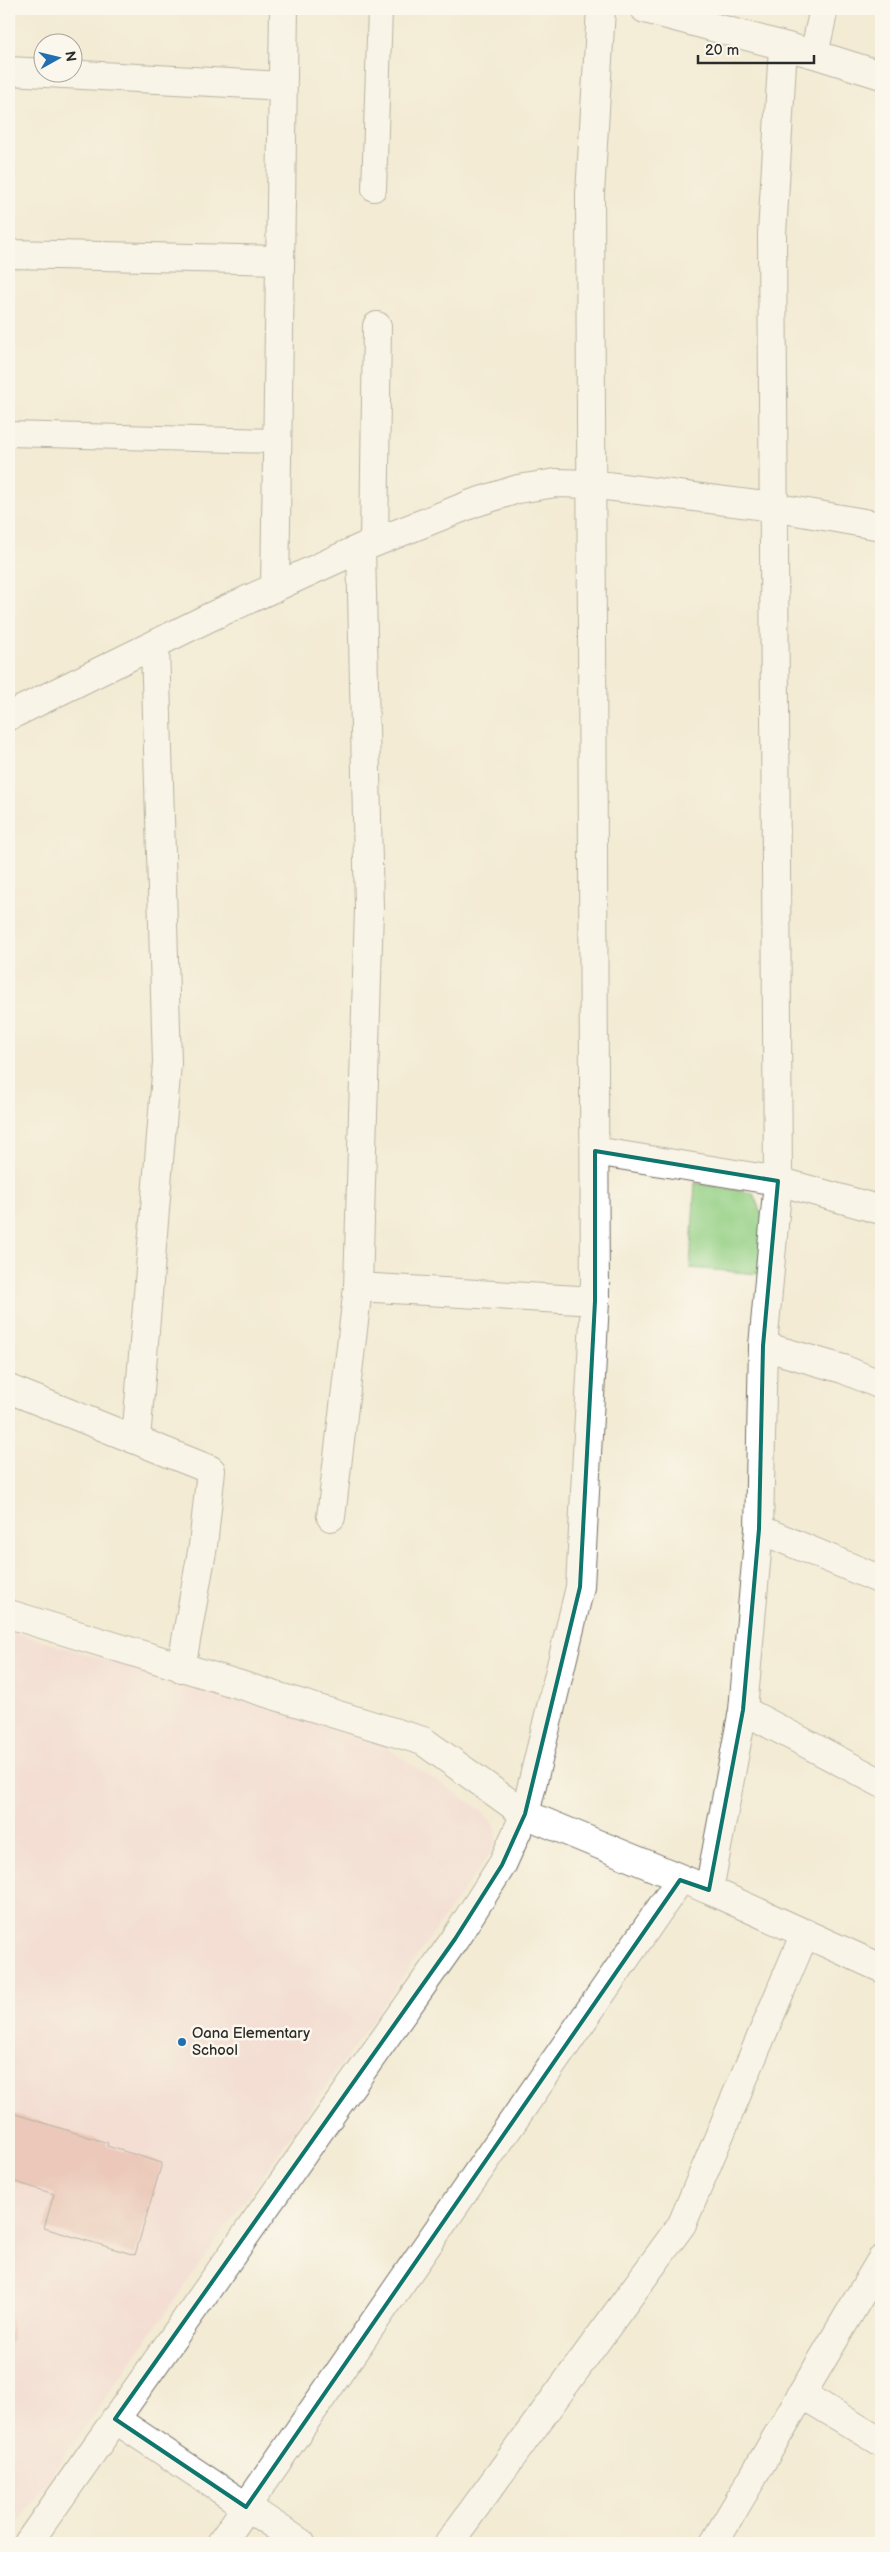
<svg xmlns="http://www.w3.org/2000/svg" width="890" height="2552" viewBox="0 0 890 2552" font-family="'Balsamiq Sans',sans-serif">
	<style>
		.built { fill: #f6cfd6 }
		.green { fill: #94d085; stroke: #607e58 }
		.building { fill: #e29e99 }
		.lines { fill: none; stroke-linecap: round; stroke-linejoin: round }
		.service-casing { stroke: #716e66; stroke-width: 26 }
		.minor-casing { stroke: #716e66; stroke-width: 30 }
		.service { stroke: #fff; stroke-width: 24 }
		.minor { stroke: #fff; stroke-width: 28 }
		.marked { fill: none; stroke: #0f766e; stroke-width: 4; stroke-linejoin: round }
		.poi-dot { fill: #1f6fb2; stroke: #fbf7ec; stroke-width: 2 }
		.labels { text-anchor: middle; stroke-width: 5; stroke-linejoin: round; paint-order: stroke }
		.poi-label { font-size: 15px; fill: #2b2b2b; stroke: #fbf7ec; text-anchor: start }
	</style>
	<rect width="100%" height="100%" fill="#fbf7ec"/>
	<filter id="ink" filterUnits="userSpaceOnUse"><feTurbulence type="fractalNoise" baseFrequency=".02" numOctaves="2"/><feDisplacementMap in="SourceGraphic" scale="10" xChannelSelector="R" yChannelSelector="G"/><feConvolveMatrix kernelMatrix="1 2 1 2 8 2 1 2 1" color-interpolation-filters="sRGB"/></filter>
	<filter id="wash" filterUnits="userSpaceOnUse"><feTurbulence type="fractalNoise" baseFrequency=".0096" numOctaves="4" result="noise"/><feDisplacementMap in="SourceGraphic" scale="20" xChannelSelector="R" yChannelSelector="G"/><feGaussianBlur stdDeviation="1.12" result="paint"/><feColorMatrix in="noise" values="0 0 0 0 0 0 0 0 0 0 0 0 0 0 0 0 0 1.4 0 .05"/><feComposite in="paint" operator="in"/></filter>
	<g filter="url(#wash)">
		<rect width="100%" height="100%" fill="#f3ebd4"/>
		<path class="built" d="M 9,1631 L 376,1741 L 483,1811 L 495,1827 L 497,1836 L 492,1850 L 9,2535 Z"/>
		<path class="green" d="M 695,1183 L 753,1193 L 763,1218 L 759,1274 L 690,1268 Z"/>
		<g id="blocks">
			<path class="building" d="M 9,2112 L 108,2143 L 107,2146 L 162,2163 L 135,2255 L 44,2228 L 54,2194 L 9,2180 Z
				M 9,2307 L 13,2341 L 9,2342 Z"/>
		</g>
	</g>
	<g filter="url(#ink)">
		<use href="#blocks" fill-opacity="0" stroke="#716e66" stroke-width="1"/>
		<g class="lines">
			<g class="service-casing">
				<path id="service" d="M 374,189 L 380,9
					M 9,434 L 276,441"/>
			</g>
			<g class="minor-casing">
				<path id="minor" d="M 645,9 L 814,54 L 881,75
					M 814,54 L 824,9
					M 9,71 L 283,86
					M 9,254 L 280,260
					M 374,543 L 377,326
					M 275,588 L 284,9
					M 9,716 L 210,617 L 361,548 L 474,503 L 518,489 L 556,483 L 591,484 L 773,507 L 881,526
					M 595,1151 L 778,1181 L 881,1210
					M 358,1287 L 595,1301
					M 763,1346 L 843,1369 L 881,1385
					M 9,1389 L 211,1470 L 203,1546 L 181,1668
					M 136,1440 L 167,1063 L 155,645
					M 331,1517 L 358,1287 L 369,908 L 361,548
					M 759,1529 L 881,1580
					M 9,1614 L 423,1741 L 525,1814 L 709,1890 L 881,1968
					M 743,1710 L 881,1783
					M 709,1890 L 743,1710 L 759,1529 L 763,1346 L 778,1181 L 772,234 L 783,46
					M 803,2395 L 881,2442
					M 115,2419 L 301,2543
					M 28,2543 L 455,1939 L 502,1865 L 525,1814 L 580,1587 L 595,1301 L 590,194 L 601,9
					M 221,2543 L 680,1880
					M 449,2543 L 682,2224 L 805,1933
					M 714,2543 L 881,2260"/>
			</g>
			<use href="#service" class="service"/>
			<use href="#minor" class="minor"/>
		</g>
	</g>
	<path d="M0 0H890V2552H0ZM 595,1151 L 778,1181 L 763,1346 L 759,1529 L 743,1710 L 709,1890 L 680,1880 L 246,2507 L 115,2419 L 455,1939 L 502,1865 L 525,1814 L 580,1587 L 595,1301 Z" fill="#f3ebd4" fill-opacity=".55" fill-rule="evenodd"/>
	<path class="marked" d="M 595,1151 L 778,1181 L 763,1346 L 759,1529 L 743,1710 L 709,1890 L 680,1880 L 246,2507 L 115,2419 L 455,1939 L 502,1865 L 525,1814 L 580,1587 L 595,1301 Z"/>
	<circle class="poi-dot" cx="182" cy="2042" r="5"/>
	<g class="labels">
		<g class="poi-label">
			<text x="192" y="2038">Oana Elementary<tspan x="192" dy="17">School</tspan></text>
		</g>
	</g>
	<rect width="890" height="2552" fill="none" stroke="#fbf7ec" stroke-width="30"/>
	<g transform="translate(58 58) rotate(82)"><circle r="24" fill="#fbf7ec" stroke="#a8a59f"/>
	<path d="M0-4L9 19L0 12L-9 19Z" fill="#1f6fb2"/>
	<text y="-8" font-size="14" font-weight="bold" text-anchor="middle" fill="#2b2b2b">N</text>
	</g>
	<path d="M698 55v8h116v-8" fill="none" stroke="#2b2b2b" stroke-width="2.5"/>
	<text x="705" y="55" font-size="15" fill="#2b2b2b" stroke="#fbf7ec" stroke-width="4" paint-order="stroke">20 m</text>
</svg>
